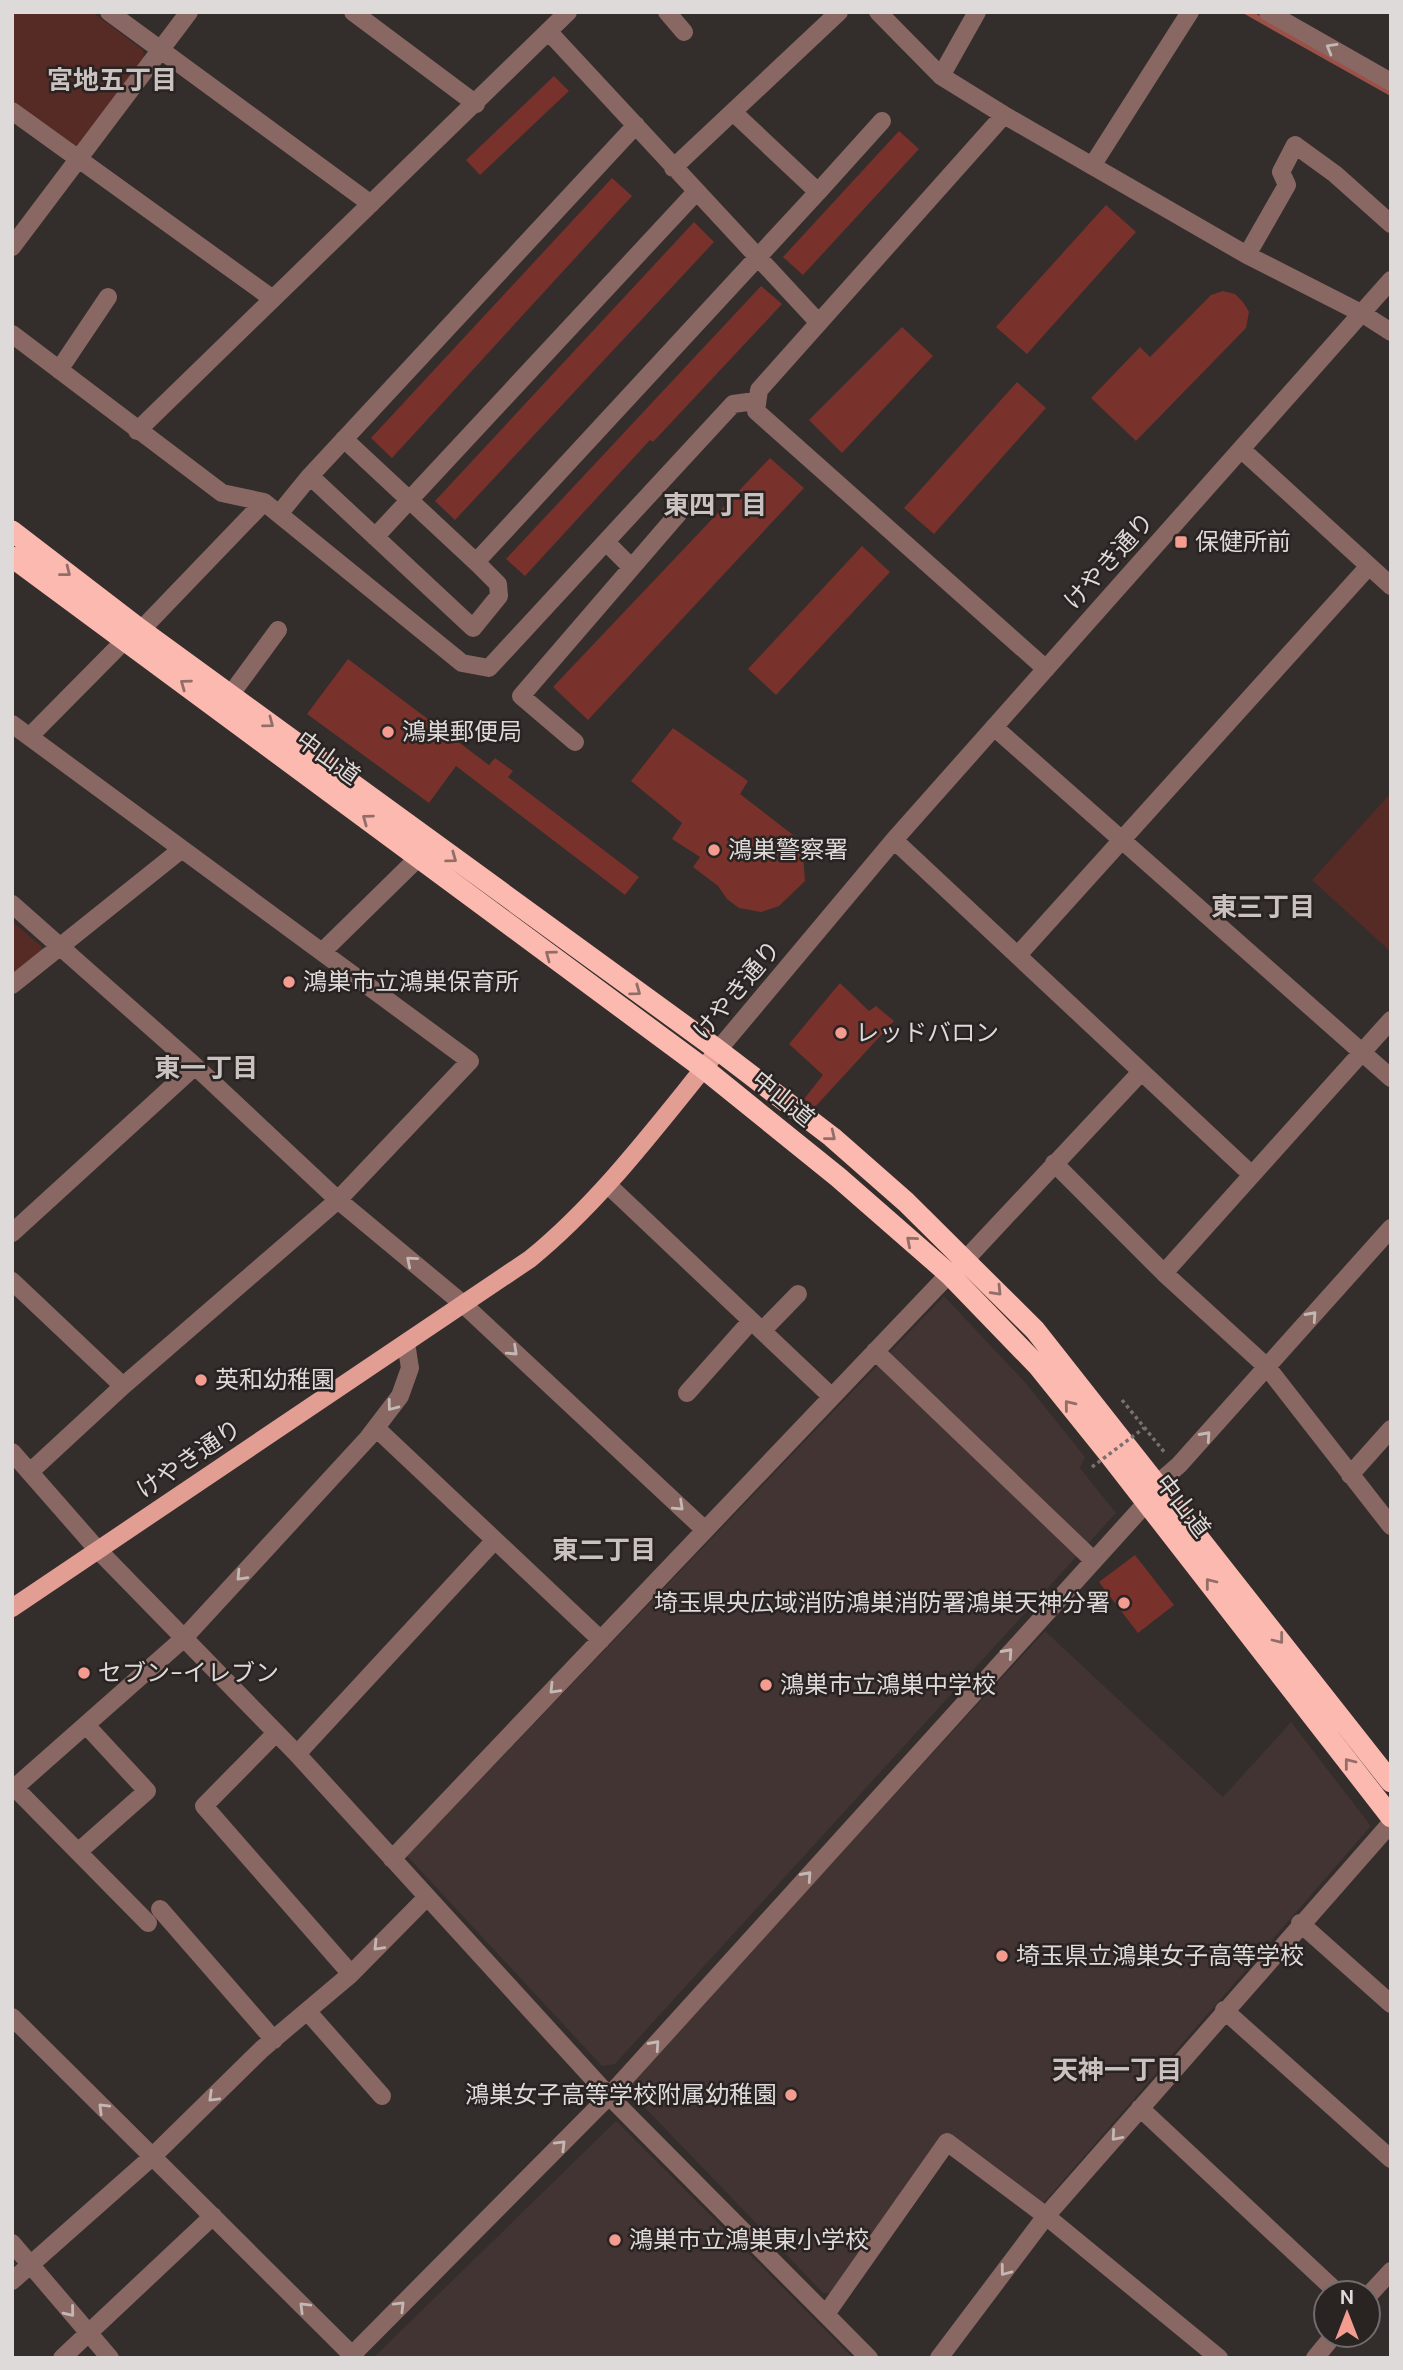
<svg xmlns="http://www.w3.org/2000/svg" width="1403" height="2370" viewBox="0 0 1403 2370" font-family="'DM Sans','Noto Sans JP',sans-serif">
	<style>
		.built { fill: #413432 }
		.green { fill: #572b25 }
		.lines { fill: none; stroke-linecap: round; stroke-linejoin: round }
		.stream { stroke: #9b5148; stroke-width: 6 }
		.building { fill: #78322b }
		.path { stroke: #777170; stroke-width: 3.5; stroke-dasharray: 3.5 3.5; stroke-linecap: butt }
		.minor { stroke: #896762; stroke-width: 18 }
		.major { stroke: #e39e94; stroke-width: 18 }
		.highway { stroke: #fcb9af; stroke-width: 21 }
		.path-bridge { stroke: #777170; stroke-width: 3.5; stroke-dasharray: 3.5 3.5; stroke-linecap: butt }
		.oneway { stroke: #c4b8b5 }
		.oneway2 { stroke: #926e68 }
		.poi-dot { fill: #f59c90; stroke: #292322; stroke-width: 2.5 }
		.labels { text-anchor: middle; stroke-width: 5; stroke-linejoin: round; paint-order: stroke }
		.poi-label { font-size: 24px; fill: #dedad9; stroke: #292322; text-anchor: start }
		.street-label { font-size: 24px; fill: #dedad9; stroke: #292322 }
		.neighbourhood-label { font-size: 26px; font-weight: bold; fill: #cac2c0; stroke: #292322 }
	</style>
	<rect width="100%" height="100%" fill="#332d2c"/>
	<path class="built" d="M 944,1296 L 1024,1381 L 1085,1457 L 1080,1468 L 1116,1513 L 615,2064 L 602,2066 L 407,1856 Z
		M 1045,1631 L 1223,1797 L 1291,1722 L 1371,1826 L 1041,2206 L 944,2134 L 834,2293 L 823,2293 L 625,2087 Z
		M 616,2121 L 853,2358 L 373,2358 Z"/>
	<path class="green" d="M 12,12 L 92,12 L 143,50 L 144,58 L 77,146 L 70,146 L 12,103 Z
		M 1391,793 L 1391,952 L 1312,880 Z
		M 12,921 L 42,947 L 41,959 L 12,980 Z"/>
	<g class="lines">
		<path class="stream" d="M 1247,12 L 1391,93"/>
	</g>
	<path class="building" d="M 554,76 L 569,91 L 480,175 L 466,160 Z
		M 899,131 L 919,149 L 803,275 L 783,257 Z
		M 612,178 L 632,196 L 392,458 L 371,438 Z
		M 1106,205 L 1136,232 L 1027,354 L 996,327 Z
		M 694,222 L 714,242 L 455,520 L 435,501 Z
		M 761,286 L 782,304 L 653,442 L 650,440 L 525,576 L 506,559 Z
		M 1223,291 L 1235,294 L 1243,302 L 1249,312 L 1246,328 L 1136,441 L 1091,398 L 1140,347 L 1150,357 L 1211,295 Z
		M 902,327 L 933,356 L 842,453 L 809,420 Z
		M 1017,382 L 1046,408 L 934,534 L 904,508 Z
		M 770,458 L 804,488 L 588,720 L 553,687 Z
		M 862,546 L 890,572 L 776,695 L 748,669 Z
		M 348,659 L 489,765 L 495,758 L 513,771 L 508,777 L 639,877 L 625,895 L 456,766 L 429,803 L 307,714 Z
		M 673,728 L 748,781 L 740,794 L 802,842 L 805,881 L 779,906 L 761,912 L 739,908 L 727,899 L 718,886 L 693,867 L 700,857 L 672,839 L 682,823 L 631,781 Z
		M 840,983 L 869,1011 L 876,1006 L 894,1021 L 815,1107 L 804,1099 L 823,1075 L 789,1044 Z
		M 1135,1555 L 1174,1605 L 1138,1633 L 1099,1582 Z"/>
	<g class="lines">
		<path class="path" d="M 1122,1400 L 1165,1453"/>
		<path class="minor" d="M 109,12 L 371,204
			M 353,12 L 476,104
			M 667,12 L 684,32
			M 878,12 L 941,76 L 1004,115 L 1247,255 L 1363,314 L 1391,332
			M 1268,12 L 1391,82
			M 548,31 L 819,323
			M 941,76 L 977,12
			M 12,111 L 273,299
			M 1004,115 L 759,390 L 756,411 L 1046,669
			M 1092,166 L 1190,12
			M 673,168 L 839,12
			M 818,192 L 882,121
			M 12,247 L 189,12
			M 1247,255 L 1287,185 L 1281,172 L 1295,145 L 1335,174 L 1391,224
			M 12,334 L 222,493 L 264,502 L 462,663 L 489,668 L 733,404 L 755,401
			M 59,370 L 108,297
			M 137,431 L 568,12
			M 344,439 L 478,564
			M 1241,449 L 1391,586
			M 310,476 L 636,125
			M 279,514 L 310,476 L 473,628 L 499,596 L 498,584 L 476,562 L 818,192 L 733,112
			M 375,537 L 696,192
			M 606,542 L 631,567
			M 141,630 L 264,502
			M 231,694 L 278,630
			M 12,724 L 470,1061 L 338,1200 L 123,1386 L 31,1471
			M 994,727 L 1391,1078
			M 30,736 L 125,640
			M 575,742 L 521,696 L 683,508
			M 894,840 L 1252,1175
			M 12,904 L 195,1066 L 338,1200 L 463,1304 L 705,1530
			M 322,952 L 419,857
			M 1018,955 L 1369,566
			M 12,985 L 182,849
			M 718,1050 L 894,840 L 1391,280
			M 1054,1163 L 1164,1273 L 1267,1367 L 1391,1526
			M 608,1185 L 832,1397
			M 12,1233 L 195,1066
			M 966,1259 L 1141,1072
			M 1164,1273 L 1391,1020
			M 12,1281 L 123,1386
			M 762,1331 L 798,1294
			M 875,1351 L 1092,1559
			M 687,1393 L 751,1321
			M 376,1428 L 601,1640
			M 12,1452 L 97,1549 L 297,1754 L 609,2096 L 869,2358
			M 1350,1475 L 1391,1429
			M 1157,1484 L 1179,1465 L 1391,1228
			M 276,1733 L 204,1806 L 351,1974
			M 297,1754 L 495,1540
			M 15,1788 L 148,1923
			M 12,1790 L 183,1639 L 368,1438 L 400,1396 L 410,1368 L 406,1343
			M 78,1852 L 147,1791 L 86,1725
			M 392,1859 L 949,1274
			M 160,1909 L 274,2040
			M 1300,1923 L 1391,2004
			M 1224,2010 L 1391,2159
			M 308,2012 L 382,2096
			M 12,2017 L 352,2355
			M 1140,2108 L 1338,2293
			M 12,2243 L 110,2358
			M 12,2281 L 152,2157 L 262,2049 L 351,1974 L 426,1898
			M 1368,2296 L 1391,2271
			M 826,2314 L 947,2142 L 1046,2216 L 1219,2358
			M 62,2358 L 213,2216
			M 349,2358 L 609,2096 L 1147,1502
			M 939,2358 L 1046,2216 L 1391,1823
			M 1315,2358 L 1334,2335"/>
		<path class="major" d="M 12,1608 L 530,1259 C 600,1202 655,1128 712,1058"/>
		<path class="highway" d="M 12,531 L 141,630 L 718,1050 L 832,1137 L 906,1202 L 1035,1330 L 1391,1782
			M 12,557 L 703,1068 L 838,1177 L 949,1274 L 1038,1366 L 1108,1453 L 1391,1817"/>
		<path class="path-bridge" d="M 1092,1467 L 1144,1428"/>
	</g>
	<defs><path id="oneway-chevron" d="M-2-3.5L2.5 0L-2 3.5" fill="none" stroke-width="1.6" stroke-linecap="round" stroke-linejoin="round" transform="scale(1.75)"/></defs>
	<g class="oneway">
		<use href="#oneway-chevron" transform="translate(1331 48) rotate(-150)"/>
		<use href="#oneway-chevron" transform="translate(411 1261) rotate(-140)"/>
		<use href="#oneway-chevron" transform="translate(1312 1316) rotate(-48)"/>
		<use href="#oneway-chevron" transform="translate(513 1351) rotate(43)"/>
		<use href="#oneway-chevron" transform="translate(392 1406) rotate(127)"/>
		<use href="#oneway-chevron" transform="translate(1206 1436) rotate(-48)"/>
		<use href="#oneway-chevron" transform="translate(679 1506) rotate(43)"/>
		<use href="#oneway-chevron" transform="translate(241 1576) rotate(133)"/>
		<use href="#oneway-chevron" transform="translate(1008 1653) rotate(-48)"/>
		<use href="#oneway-chevron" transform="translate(554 1689) rotate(134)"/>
		<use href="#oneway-chevron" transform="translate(807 1876) rotate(-48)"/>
		<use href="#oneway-chevron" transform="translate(378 1946) rotate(134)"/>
		<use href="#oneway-chevron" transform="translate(655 2045) rotate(-48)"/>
		<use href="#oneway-chevron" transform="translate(213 2097) rotate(136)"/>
		<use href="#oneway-chevron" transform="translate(103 2108) rotate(-135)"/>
		<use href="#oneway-chevron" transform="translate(1116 2136) rotate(131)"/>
		<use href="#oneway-chevron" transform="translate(561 2145) rotate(-45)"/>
		<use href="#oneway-chevron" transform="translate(1005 2271) rotate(127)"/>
		<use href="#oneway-chevron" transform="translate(400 2306) rotate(-45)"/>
		<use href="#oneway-chevron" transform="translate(304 2307) rotate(-135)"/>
		<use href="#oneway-chevron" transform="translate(70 2312) rotate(51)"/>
	</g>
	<g class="oneway2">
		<use href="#oneway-chevron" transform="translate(66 572) rotate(38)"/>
		<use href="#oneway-chevron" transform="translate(185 684) rotate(-144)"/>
		<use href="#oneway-chevron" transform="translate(269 723) rotate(37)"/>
		<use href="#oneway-chevron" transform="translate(367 819) rotate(-144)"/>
		<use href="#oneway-chevron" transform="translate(452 858) rotate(36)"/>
		<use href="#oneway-chevron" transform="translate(550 955) rotate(-143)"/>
		<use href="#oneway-chevron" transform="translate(636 991) rotate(36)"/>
		<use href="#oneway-chevron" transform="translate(831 1136) rotate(39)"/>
		<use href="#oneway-chevron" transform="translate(911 1241) rotate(-139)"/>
		<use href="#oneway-chevron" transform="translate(997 1291) rotate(46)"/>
		<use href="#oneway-chevron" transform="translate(1069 1405) rotate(-129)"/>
		<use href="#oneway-chevron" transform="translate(1210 1583) rotate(-128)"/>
		<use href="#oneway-chevron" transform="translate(1279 1639) rotate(52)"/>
		<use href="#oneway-chevron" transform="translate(1349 1763) rotate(-128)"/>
	</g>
	<g class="poi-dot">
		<rect x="1174" y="535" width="14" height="14" rx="3.5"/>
		<circle cx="388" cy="732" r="7"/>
		<circle cx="714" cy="850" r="7"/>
		<circle cx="289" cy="982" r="7"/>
		<circle cx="841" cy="1033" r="7"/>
		<circle cx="201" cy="1380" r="7"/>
		<circle cx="1124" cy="1603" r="7"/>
		<circle cx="84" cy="1673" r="7"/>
		<circle cx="766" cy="1685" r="7"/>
		<circle cx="1002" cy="1956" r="7"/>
		<circle cx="791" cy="2095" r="7"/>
		<circle cx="615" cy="2240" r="7"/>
	</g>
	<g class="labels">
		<g class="poi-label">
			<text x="1195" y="550">保健所前</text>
			<text x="402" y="740">鴻巣郵便局</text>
			<text x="728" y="858">鴻巣警察署</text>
			<text x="303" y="990">鴻巣市立鴻巣保育所</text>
			<text x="855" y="1041">レッドバロン</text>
			<text x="215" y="1388">英和幼稚園</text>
			<text x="1110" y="1611" text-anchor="end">埼玉県央広域消防鴻巣消防署鴻巣天神分署</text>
			<text x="98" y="1681">セブン-イレブン</text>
			<text x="780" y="1693">鴻巣市立鴻巣中学校</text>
			<text x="1016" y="1964">埼玉県立鴻巣女子高等学校</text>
			<text x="777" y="2103" text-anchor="end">鴻巣女子高等学校附属幼稚園</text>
			<text x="629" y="2248">鴻巣市立鴻巣東小学校</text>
		</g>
		<g class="street-label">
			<text transform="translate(1109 561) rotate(-48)" y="8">けやき通り</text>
			<text transform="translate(328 758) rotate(36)" y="8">中山道</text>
			<text transform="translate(737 990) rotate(-50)" y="8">けやき通り</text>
			<text transform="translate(783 1099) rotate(39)" y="8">中山道</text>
			<text transform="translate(189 1459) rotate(-34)" y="8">けやき通り</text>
			<text transform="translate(1183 1506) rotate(52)" y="8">中山道</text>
		</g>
		<g class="neighbourhood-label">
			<text x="112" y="89">宮地五丁目</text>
			<text x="715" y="514">東四丁目</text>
			<text x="1263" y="916">東三丁目</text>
			<text x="206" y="1077">東一丁目</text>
			<text x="604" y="1559">東二丁目</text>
			<text x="1117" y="2079">天神一丁目</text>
		</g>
	</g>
	<rect width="1403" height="2370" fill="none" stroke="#dedad9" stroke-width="28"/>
	<g transform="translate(1347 2314)"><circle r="33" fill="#292322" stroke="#716c6b" stroke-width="2"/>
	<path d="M0-5L12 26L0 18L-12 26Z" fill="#f59c90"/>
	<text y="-10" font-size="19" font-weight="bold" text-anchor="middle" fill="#dedad9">N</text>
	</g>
</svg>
